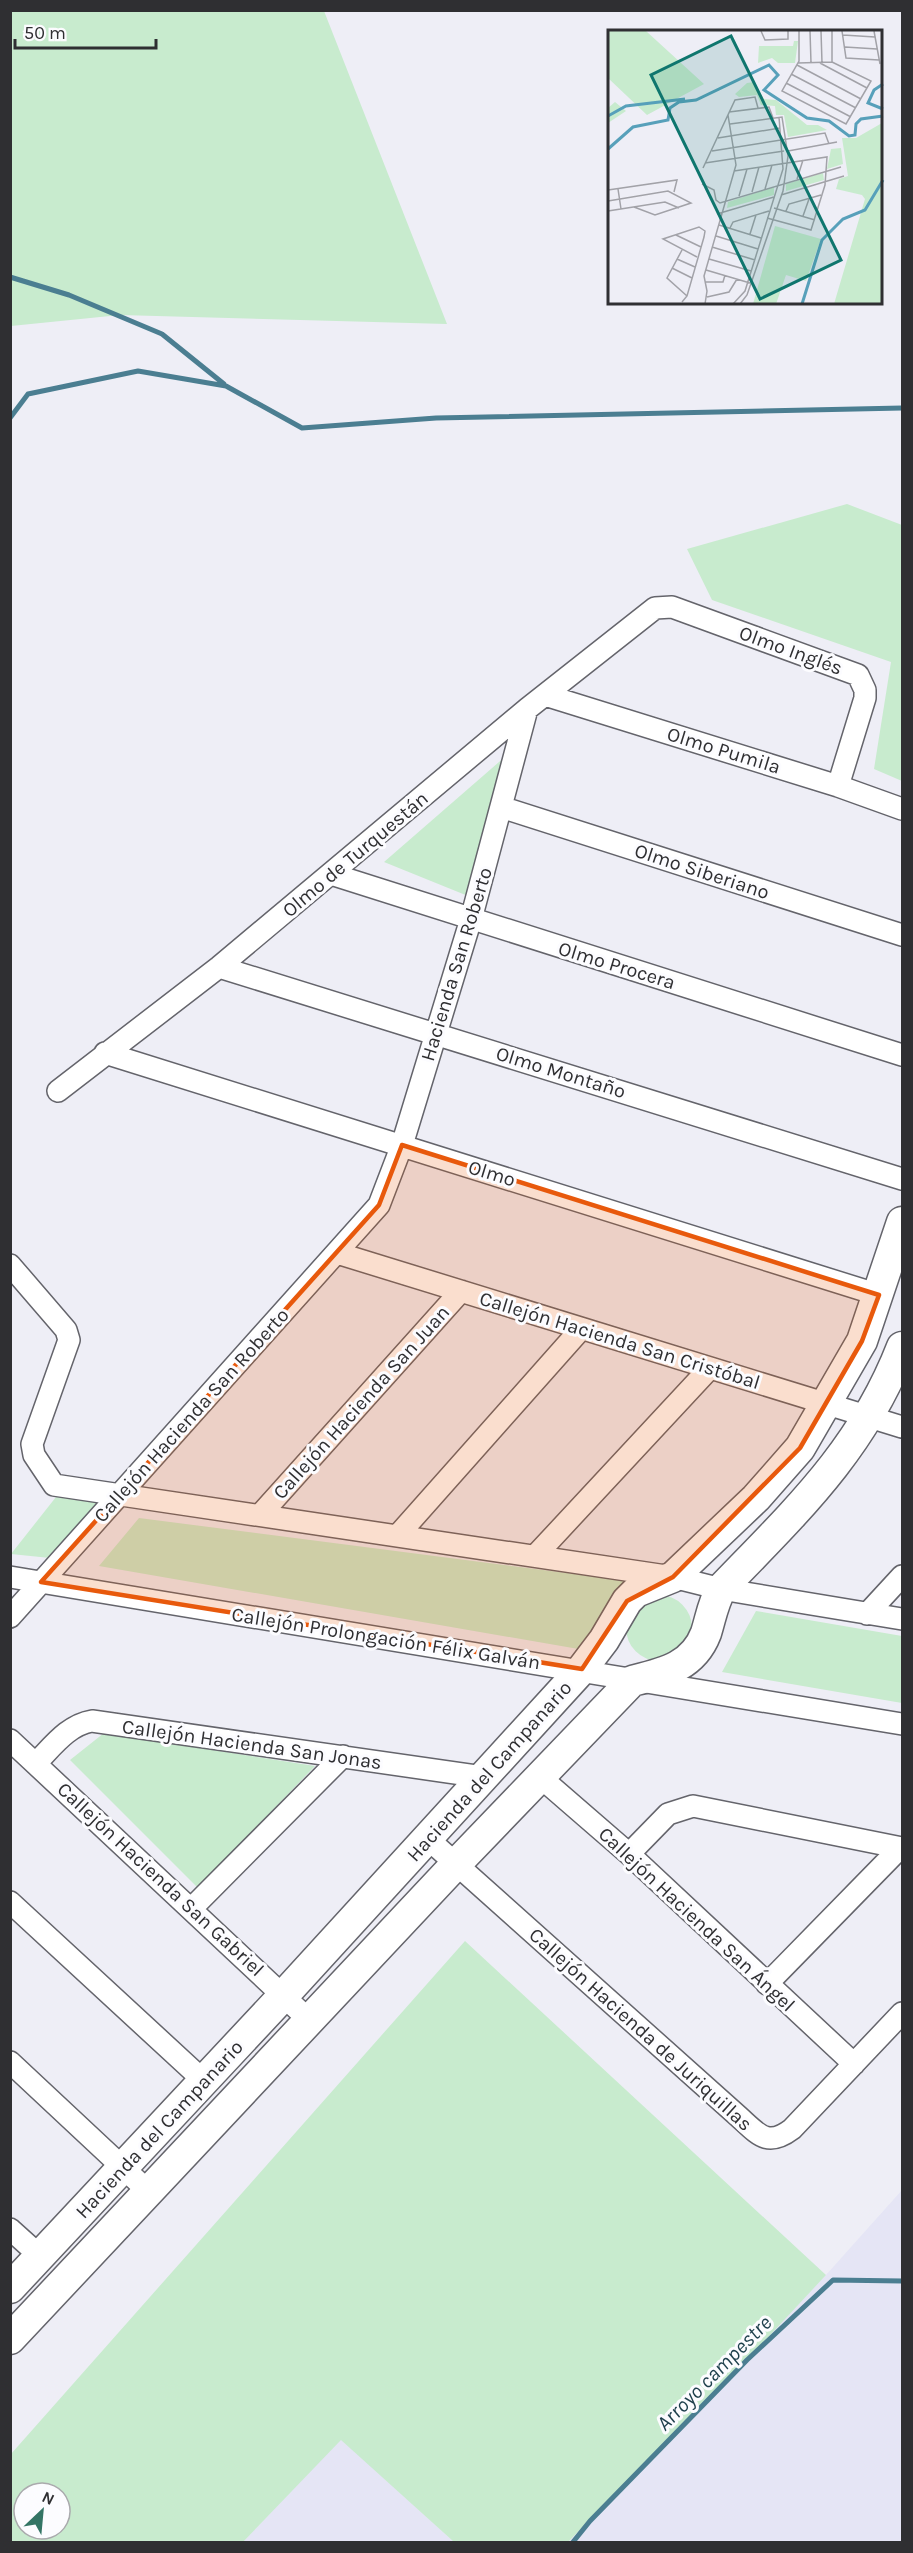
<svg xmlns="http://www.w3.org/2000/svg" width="913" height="2553" viewBox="0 0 913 2553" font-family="Karla,sans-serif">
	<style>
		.built { fill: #e5e5f5 }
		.green { fill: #c8ebce; fill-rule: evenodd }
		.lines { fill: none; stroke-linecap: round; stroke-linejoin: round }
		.stream { stroke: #4b7e91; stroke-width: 5 }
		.street-casing { stroke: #64646b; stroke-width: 24 }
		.secondary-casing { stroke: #64646b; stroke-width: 33 }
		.street { stroke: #fff; stroke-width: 21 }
		.secondary { stroke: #fff; stroke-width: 30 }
		.marked { fill: #e8590c; fill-opacity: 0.2; stroke: #e8590c; stroke-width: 4.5; stroke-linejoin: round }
		.labels { text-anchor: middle; stroke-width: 6; stroke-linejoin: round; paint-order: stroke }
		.street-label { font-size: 20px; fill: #2f2f32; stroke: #fcfcff }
		.water-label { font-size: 21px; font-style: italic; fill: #1d3f4b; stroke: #fcfcff }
		.inset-river { fill: none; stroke: #57a0ba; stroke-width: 3 }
		.inset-road { fill: none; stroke: #a2a2a8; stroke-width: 1.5 }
		.view { fill: #0f766e; fill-opacity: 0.15; stroke: #0f766e; stroke-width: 3 }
		.inset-edge { fill: none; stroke: #2f2f32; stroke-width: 3 }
	</style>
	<rect width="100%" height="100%" fill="#eeeef6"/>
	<path class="built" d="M 902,2190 L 902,2542 L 568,2542 L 826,2275 Z
		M 341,2439 L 454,2542 L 243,2542 Z"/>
	<path class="green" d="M 11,10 L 324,11 L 447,324 L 120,315 L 11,326 Z
		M 847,504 L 902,525 L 902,781 L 874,769 L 891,662 L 712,600 L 687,549 Z
		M 522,742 L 468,896 L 384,862 Z
		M 56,1497 L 101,1502 L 50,1558 L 11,1554 Z
		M 139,1518 L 629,1581 L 590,1651 L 99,1566 Z
		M626 1628a33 33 0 1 1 66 0a33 33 0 1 1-66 0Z
		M 756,1611 L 902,1636 L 902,1703 L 722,1672 Z
		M 104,1733 L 315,1766 L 198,1888 L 70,1760 Z
		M 465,1941 L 826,2275 L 747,2360 L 568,2542 L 454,2542 L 341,2440 L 243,2542 L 11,2542 L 11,2454 ZM 24,2493 L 60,2493 L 60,2529 L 24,2529 Z"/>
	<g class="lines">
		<path class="stream" d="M 10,277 L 69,295 L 162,334 L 224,384
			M 10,418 L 28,394 L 138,371 L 226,386 L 302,428 L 436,418 L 902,408
			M 573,2542 L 590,2521 L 747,2360 L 833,2280 L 902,2281"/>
		<g class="street-casing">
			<path id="street" d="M 545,695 L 838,786 L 902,809
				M 501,807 L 902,935
				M 331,874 L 902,1055
				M 219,967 L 902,1179
				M 105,1053 L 879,1295
				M 58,1091 L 219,967 L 527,709 L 655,608 L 672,607 L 858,675 L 865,690 L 865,698 L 838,786
				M 337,1253 L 902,1427
				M 10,1265 L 66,1330 L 69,1340 L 32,1444 L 34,1455 L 54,1485 L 673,1577 L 721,1589 L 902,1619
				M 261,1514 L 461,1291
				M 399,1534 L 581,1329
				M 536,1555 L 709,1369
				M 10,1577 L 902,1724
				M 867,1614 L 902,1576
				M 10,1617 L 379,1205 L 402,1145 L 471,919 L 527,709
				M 10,1740 L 309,2020
				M 37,1762 C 53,1746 68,1725 92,1721 L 483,1777
				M 539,1776 L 629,1854 L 854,2064
				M 427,1838 L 738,2116 C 758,2134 767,2148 792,2129 L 902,2013
				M 629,1854 L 668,1814 L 693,1806 L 902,1848
				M 10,1902 L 204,2081
				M 191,1909 L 343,1756
				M 767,1984 L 900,1848
				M 10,2062 L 149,2192
				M 10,2229 L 40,2256"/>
		</g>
		<g class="secondary-casing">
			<path id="secondary" d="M 10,2288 L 284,1995 L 582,1669 L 604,1640 L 627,1601 L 636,1592 L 673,1577 L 756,1498 L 800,1448 L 862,1341 L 902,1222
				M 10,2339 L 457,1863 L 632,1681 C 664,1673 693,1667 706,1633 C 711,1617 713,1603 721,1589 C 796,1511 862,1450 902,1347"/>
		</g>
		<use href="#street" class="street"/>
		<use href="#secondary" class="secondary"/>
	</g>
	<path class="marked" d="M 402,1145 L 879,1295 L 862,1341 L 800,1448 L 673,1577 L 627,1601 L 582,1669 L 41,1582 L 379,1205 Z"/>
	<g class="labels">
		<g class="street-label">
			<text transform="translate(791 650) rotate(20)" y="7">Olmo Inglés</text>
			<text transform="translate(724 750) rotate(17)" y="7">Olmo Pumila</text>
			<text transform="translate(355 854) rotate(-40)" y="7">Olmo de Turquestán</text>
			<text transform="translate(702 871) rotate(18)" y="7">Olmo Siberiano</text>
			<text transform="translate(456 964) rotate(-73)" y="7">Hacienda San Roberto</text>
			<text transform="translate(617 965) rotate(17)" y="7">Olmo Procera</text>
			<text transform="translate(561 1072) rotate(17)" y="7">Olmo Montaño</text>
			<text transform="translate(492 1173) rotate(17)" y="7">Olmo</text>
			<text transform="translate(620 1340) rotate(17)" y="7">Callejón Hacienda San Cristóbal</text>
			<text transform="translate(361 1402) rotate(-48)" y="7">Callejón Hacienda San Juan</text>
			<text transform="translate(191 1415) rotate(-48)" y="7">Callejón Hacienda San Roberto</text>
			<text transform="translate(386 1638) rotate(9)" y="7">Callejón Prolongación Félix Galván</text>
			<text transform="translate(252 1744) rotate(8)" y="7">Callejón Hacienda San Jonas</text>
			<text transform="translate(489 1771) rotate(-48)" y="7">Hacienda del Campanario</text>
			<text transform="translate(161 1879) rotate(43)" y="7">Callejón Hacienda San Gabriel</text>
			<text transform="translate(697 1919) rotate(43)" y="7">Callejón Hacienda San Ángel</text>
			<text transform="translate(641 2029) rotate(42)" y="7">Callejón Hacienda de Juriquillas</text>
			<text transform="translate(159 2129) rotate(-47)" y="7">Hacienda del Campanario</text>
		</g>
		<g class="water-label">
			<text transform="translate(714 2373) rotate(-45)" y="7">Arroyo campestre</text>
		</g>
	</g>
	<g transform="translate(608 30)">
		<rect width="274" height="274" fill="#eeeef6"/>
		<path d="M 0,1 L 38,1 L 96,54 L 39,85 L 0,48 ZM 186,11 L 190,11 L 187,33 L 170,33 L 164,28 L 150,33 L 151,16 L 185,16 ZM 146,52 L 156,69 L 168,70 L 199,95 L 210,95 L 219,100 L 180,107 L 176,85 L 168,85 L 167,76 L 153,75 L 149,65 L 131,67 L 127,64 L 139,53 ZM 7,72 L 18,81 L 0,93 L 0,78 ZM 274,93 L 274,273 L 226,274 L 257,169 L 254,165 L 228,159 L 231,149 L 240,146 L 234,108 L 248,108 ZM 233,118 L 235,134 L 219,139 L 223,119 ZM 215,143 L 216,150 L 178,161 L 178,154 ZM 166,157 L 166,165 L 119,178 L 120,172 ZM 167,196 L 213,209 L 198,251 L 178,245 L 168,274 L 145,274 Z" fill="#c8ebce"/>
		<path class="inset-river" d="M 275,54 L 266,60 L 260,73 L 275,79M 0,86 L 18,76 L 77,69M 0,119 L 25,97 L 60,90 L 62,78 L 71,72 L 88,70 L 161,35 L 170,45 L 156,60 L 199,88 L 221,91 L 241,106 L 247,105 L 248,94 L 253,89 L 275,86M 194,274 L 214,210 L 235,189 L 257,180 L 275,150"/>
		<path class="inset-road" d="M 153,1 L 157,10 L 180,9 L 180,1M 191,1 L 191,31 L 174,61 L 238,94 L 263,51 L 224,32M 202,1 L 203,33M 213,1 L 214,33M 234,1 L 238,28 L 271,30M 266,1 L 272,34M 235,5 L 267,7M 237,17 L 269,19M 190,33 L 224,32 L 224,1M 212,33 L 259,58M 189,35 L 253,69M 183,44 L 248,78M 178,53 L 243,87M 121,82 L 161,77 L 165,88M 122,94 L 174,87 L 180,126 L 175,161 L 139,265 L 132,274M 110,108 L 172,98M 104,121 L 217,103 L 221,114M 180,121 L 229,112M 97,133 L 176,121M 95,138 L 127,70 L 147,67 L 150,78M 126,141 L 219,127 L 217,155 L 203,200 L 159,188M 189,149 L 195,130M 94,154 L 106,160 L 108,170 L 112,173 L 233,137M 10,159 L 13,179M 157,159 L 164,135M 0,160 L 69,150 L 66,162M 144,162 L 151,137M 173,165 L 236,146M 131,166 L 139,139M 0,171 L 60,161 L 83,173 L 47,185 L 26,177M 166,178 L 207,190M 0,181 L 57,172 L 71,178M 178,181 L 181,174 L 213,165M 109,184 L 166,167M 195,186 L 201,169M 111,195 L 153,208M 122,198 L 125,192 L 161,181M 142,204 L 148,185M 68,205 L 93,217M 108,206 L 150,219M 104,217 L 147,230M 74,220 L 59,248 L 79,266M 69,229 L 87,237M 101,229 L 143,241M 64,238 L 84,248M 98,240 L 142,253M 97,252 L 115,252 L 117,245M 99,267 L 121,262 L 129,249M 74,272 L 79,266 L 96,207 L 97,201 L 91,197 L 55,209 L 89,227M 97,274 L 99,261 L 96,246 L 128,135 L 120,85M 125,274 L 137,261 L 175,139 L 171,87"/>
		<path class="view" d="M 123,6 L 233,230 L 152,269 L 43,45 Z"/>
		<rect width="274" height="274" class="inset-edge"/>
	</g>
	<rect width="913" height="2553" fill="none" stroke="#2f2f32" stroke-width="24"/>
	<g transform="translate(42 2511) rotate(26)"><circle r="28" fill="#fcfcff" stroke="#aaaaad" stroke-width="1.5"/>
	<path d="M0-4.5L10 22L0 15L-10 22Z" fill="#347565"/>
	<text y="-9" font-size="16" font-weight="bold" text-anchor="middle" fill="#2f2f32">N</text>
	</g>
	<path d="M15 39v9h141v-9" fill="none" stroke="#2f2f32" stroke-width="3"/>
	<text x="24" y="39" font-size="18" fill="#2f2f32" stroke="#fcfcff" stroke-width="4.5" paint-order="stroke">50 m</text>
</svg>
